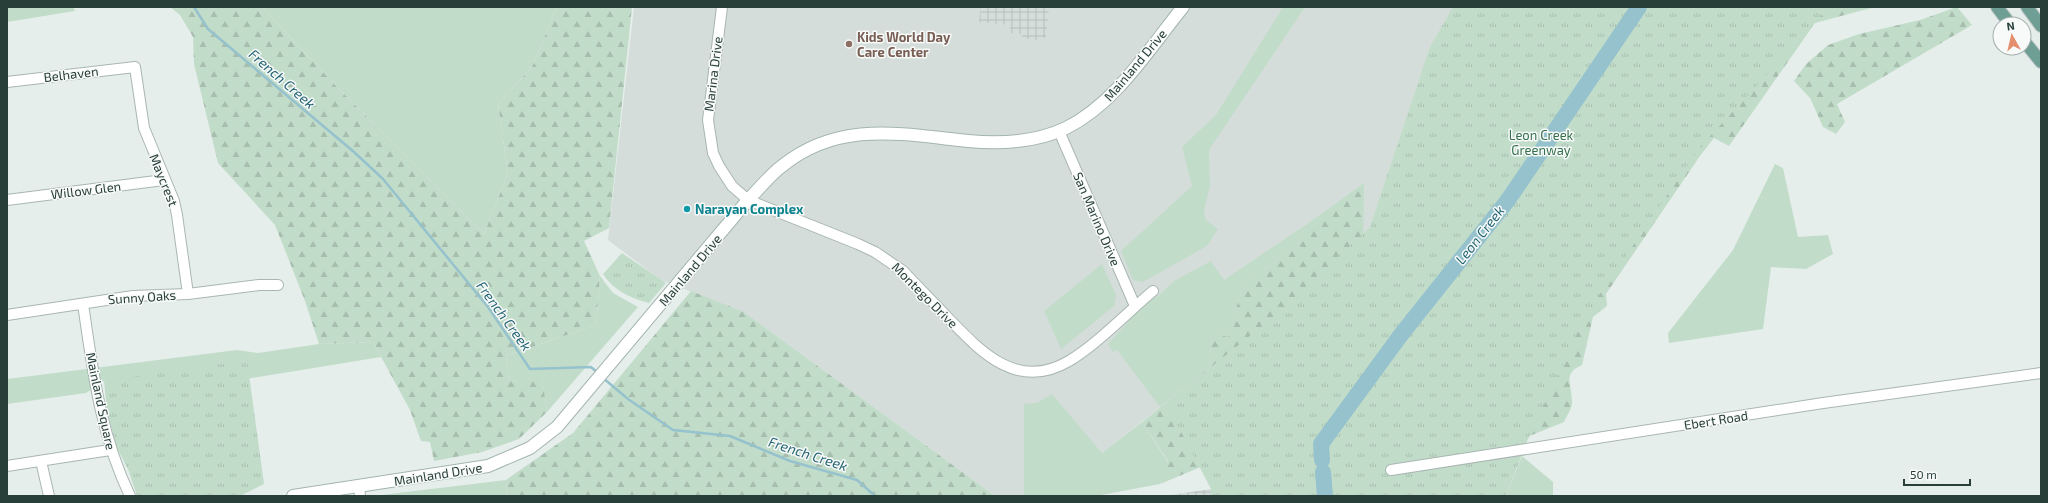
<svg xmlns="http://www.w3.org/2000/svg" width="2048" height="503" viewBox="0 0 2048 503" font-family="'Exo 2',sans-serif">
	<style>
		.built { fill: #d5ddda }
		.industrial { fill: url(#industrial-grid) }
		.grass { fill: #c2dcca }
		.forest { fill: url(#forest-firs) }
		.park { fill: url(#park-tufts) }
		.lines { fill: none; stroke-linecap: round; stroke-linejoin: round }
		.stream { stroke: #95c2cc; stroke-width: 2.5 }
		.river { stroke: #95c2cc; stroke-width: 16 }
		.street-casing { stroke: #a9b6b2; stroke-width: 12 }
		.secondary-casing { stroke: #a3b5af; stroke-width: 14 }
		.primary-casing { stroke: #c3c9c8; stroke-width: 14 }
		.street { stroke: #fff; stroke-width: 10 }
		.secondary { stroke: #fff; stroke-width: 12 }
		.primary { stroke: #6f9f94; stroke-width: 12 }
		.education-dot { fill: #8d6e63; stroke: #f7faf9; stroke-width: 1.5 }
		.culture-dot { fill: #0f9aa8; stroke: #f7faf9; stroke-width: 1.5 }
		.labels { text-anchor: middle; stroke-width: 3; stroke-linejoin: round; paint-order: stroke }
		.education-label { font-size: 13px; font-weight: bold; fill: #785e54; stroke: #f7faf9; text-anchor: start }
		.street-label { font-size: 13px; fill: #273e39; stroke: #f7faf9 }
		.park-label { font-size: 13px; fill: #35714e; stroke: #f7faf9 }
		.culture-label { font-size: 13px; font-weight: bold; fill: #0d838f; stroke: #f7faf9; text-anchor: start }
		.water-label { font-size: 14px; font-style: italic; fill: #266675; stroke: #f7faf9 }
	</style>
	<defs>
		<pattern id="industrial-grid" width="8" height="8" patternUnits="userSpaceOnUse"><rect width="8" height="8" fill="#d5ddda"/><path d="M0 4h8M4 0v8" fill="none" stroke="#b7bfbc"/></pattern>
		<pattern id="forest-firs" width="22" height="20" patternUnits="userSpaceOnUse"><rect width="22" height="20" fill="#c2dcca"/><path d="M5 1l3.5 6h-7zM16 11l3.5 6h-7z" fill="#a7beae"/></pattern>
		<pattern id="park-tufts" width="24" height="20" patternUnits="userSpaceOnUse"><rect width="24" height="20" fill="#c2dcca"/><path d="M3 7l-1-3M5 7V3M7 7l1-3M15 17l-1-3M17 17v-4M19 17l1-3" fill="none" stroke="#a7beae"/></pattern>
	</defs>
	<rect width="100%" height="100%" fill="#e6eeeb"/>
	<path class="built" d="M 634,7 L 1453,7 L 1370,227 L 1271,319 L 1048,496 L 995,496 L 744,312 L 661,280 L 608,240 Z"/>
	<path class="industrial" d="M 981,7 L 1049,7 L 1046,38 L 1038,37 L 1037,40 L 1022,38 L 1022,34 L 1009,33 L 1010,25 L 979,22 Z
		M 1211,489 L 1211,496 L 1164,496 Z"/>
	<path class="grass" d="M 7,7 L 73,7 L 75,11 L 7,22 Z
		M 262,7 L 557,7 L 532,67 L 498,104 L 508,173 L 484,234 L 335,85 Z
		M 1283,7 L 1305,7 L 1209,150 L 1210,185 L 1204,211 L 1205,219 L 1218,229 L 1207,246 L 1143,282 L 1133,280 L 1121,251 L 1192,186 L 1182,147 L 1216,115 Z
		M 1775,164 L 1783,168 L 1798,237 L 1828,235 L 1833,254 L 1806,269 L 1771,267 L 1763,329 L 1669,343 L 1668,333 L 1733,250 Z
		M 1307,224 L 1298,243 L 1243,285 L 1228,337 L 1210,333 L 1211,366 L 1160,407 L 1117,350 L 1113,352 L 1108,344 L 1153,295 L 1157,297 L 1174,281 L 1211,261 L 1224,280 Z
		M 1102,264 L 1116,295 L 1114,306 L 1061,349 L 1044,311 Z
		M 600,276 L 613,293 L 638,307 L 547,412 L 542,378 L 510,381 L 506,356 L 596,325 Z
		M 373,342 L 381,357 L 246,379 L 104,381 L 86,393 L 7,404 L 7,379 L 237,350 L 258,353 L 319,344 Z
		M 1052,394 L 1102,453 L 1142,422 L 1168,462 L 1160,484 L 1096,496 L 1024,496 L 1024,404 L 1037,403 Z
		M 1522,456 L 1553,482 L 1553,496 L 1506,496 Z
		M 506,480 L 507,496 L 373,496 Z"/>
	<path class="forest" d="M 170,7 L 262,7 L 335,85 L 484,234 L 508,173 L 498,104 L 532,67 L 557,7 L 632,7 L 609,228 L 584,241 L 600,276 L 596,325 L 506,356 L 510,381 L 542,377 L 547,412 L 519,439 L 482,452 L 434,461 L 430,442 L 421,441 L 410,410 L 373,342 L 319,344 L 305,301 L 275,225 L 218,163 L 194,64 L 193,37 L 180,15 Z
		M 1740,7 L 1875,7 L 1815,23 L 1729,146 L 1714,138 L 1700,156 L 1606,294 L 1607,306 L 1593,317 L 1582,365 C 1561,374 1573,386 1572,404 C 1571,410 1566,417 1564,422 L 1512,443 L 1225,457 L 1160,484 L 1168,461 L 1142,422 L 1211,366 L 1210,333 L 1228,337 L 1243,285 L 1298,243 L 1307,224 L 1364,183 L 1363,262 Z
		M 1957,7 L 1972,25 L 1837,104 L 1845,122 L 1836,134 L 1823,127 L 1810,98 L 1794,81 L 1806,64 L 1828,45 L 1859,34 L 1920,20 Z
		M 691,291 L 744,312 L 995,496 L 507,496 L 506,480 L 573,433 Z"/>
	<path class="park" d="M 1453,7 L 1843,7 L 1822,15 L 1700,147 L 1587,313 L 1528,439 L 1506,496 L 1211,496 L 1211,489 L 1166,403 L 1271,319 L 1370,227 L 1430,47 Z
		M 622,253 L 666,283 L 649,303 C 630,298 614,291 603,274 Z
		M 247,360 L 264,484 L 240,496 L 137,496 L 128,469 L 116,446 L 107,410 L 104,381 Z"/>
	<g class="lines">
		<path class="stream" d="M 194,7 L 208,29 L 354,152 L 383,179 L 488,307 L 530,369 L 591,367 L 598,373
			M 603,378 L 628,399 L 673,430 L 730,436 L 790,461 L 857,480 L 875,496"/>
		<path class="river" d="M 1322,460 L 1321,444 L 1400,336 L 1508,200 L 1639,7
			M 1323,472 L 1325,496"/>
		<g class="street-casing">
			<path id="street" d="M 722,7 L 708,120 L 713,153 L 719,166 L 732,186 L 748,200 L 858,244 L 875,252 L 903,271 C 918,287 934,303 949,319 C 982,353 1018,391 1069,361 C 1096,345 1128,312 1153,291
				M 7,82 L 135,67 L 144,128 L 174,201 L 177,215 L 188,294
				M 1059,131 L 1135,306
				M 7,200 L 164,180
				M 83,304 C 93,372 100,433 130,496
				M 7,315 L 133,296 L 188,294 L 259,285 L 278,285
				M 41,461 L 49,496
				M 7,466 L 110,450
				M 1391,470 L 1823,403 L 2041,373
				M 359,486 L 360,496"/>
		</g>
		<g class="secondary-casing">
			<path id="secondary" d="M 293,496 L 488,466 L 530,448 L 557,427 L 748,200 C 759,189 769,176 782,166 C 839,120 901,134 968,141 C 1001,144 1035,143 1066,128 C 1116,103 1148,50 1183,7"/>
		</g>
		<g class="primary-casing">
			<path id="primary" d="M 1997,7 L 2010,24
				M 2027,7 L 2041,26
				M 2024,41 L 2041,62"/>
		</g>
		<use href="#street" class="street"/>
		<use href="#secondary" class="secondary"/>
		<use href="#primary" class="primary"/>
	</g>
	<circle class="education-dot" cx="849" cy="44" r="4"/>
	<circle class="culture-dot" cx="687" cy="209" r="4"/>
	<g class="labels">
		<g class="education-label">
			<text x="857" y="42">Kids World Day<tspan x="857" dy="15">Care Center</tspan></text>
		</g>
		<g class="street-label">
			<text transform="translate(1135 65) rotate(-50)" y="5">Mainland Drive</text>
			<text transform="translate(71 74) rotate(-7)" y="5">Belhaven</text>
			<text transform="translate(713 74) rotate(-83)" y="5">Marina Drive</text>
			<text transform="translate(164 180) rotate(68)" y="5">Maycrest</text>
			<text transform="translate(86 190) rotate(-7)" y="5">Willow Glen</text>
			<text transform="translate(1097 219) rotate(67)" y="5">San Marino Drive</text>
			<text transform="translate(690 270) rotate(-50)" y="5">Mainland Drive</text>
			<text transform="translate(925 295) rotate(45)" y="5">Montego Drive</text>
			<text transform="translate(142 297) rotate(-4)" y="5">Sunny Oaks</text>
			<text transform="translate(101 401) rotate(78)" y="5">Mainland Square</text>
			<text transform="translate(1716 420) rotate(-9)" y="5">Ebert Road</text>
			<text transform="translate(438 474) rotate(-9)" y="5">Mainland Drive</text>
		</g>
		<g class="park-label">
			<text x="1541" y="140">Leon Creek<tspan x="1541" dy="15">Greenway</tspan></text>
		</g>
		<g class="culture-label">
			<text x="695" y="214">Narayan Complex</text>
		</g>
		<g class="water-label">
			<text transform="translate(282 79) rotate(41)" y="5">French Creek</text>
			<text transform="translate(1480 235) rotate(-52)" y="5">Leon Creek</text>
			<text transform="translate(504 316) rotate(54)" y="5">French Creek</text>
			<text transform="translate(808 454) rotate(18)" y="5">French Creek</text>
		</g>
	</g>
	<rect width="2048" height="503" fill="none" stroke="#273e39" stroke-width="16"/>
	<g transform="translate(2012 36) rotate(352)"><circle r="19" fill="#f7faf9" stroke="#a4afac"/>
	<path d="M0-3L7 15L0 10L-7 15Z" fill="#e58e6d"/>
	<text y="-6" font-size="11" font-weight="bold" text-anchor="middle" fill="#273e39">N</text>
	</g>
	<path d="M1904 479v6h66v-6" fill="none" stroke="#273e39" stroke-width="2"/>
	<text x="1910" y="479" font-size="12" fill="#273e39" stroke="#f7faf9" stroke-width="3" paint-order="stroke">50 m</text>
</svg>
